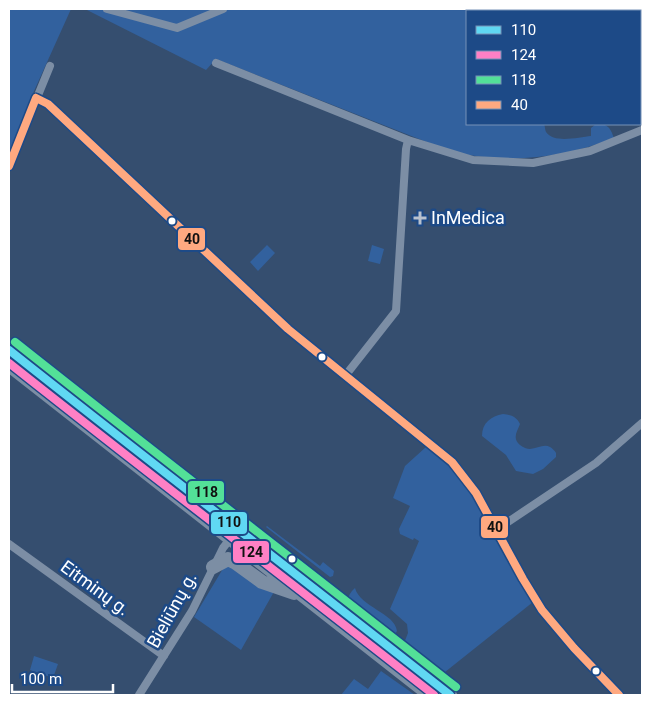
<svg xmlns="http://www.w3.org/2000/svg" width="651" height="704" viewBox="0 0 651 704" font-family="Roboto,sans-serif">
	<style>
		.green { fill: #32619e }
		.lines { fill: none; stroke-linecap: round; stroke-linejoin: round }
		.street { stroke: #7c8ea5; stroke-width: 8 }
		.highway { stroke: #7c8ea4; stroke-width: 14 }
		.bus-1-casing { stroke: #1d4a87; stroke-width: 11 }
		.bus-2-casing { stroke: #1d4a87; stroke-width: 11 }
		.bus-3-casing { stroke: #1d4a87; stroke-width: 11 }
		.bus-4-casing { stroke: #1d4a87; stroke-width: 11 }
		.bus-1 { stroke: #60d8f3; stroke-width: 8 }
		.bus-2 { stroke: #ff80c5; stroke-width: 8 }
		.bus-3 { stroke: #53e098; stroke-width: 8 }
		.bus-4 { stroke: #ffa980; stroke-width: 8 }
		.poi-dot { fill: #b8c1cd; stroke: #1d4a87; stroke-width: 2 }
		.bus-dot { fill: #fff; stroke: #1d4a87; stroke-width: 2 }
		.labels { text-anchor: middle; stroke-width: 5; stroke-linejoin: round; paint-order: stroke }
		.poi-label { font-size: 18px; fill: #fff; stroke: #1d4a87; text-anchor: start }
		.street-label { font-size: 18px; fill: #fff; stroke: #1d4a87 }
		.line-badge { stroke: #1d4a87; stroke-width: 2 }
		.pale-badge-label { font-size: 14px; text-anchor: middle; font-weight: bold; fill: #111 }
	</style>
	<rect width="100%" height="100%" fill="#354e6f"/>
	<path class="green" d="M 9,9 L 71,9 L 30,100 L 9,156 Z
		M 85,9 L 579,9 L 583,11 L 467,11 L 467,124 L 544,124 C 545,126 545,130 546,132 C 554,144 579,137 591,136 L 591,128 L 596,124 C 608,124 610,127 614,138 C 560,159 509,164 452,152 L 216,59 L 206,70 Z
		M 600,9 L 642,9 L 642,47 L 640,43 L 640,11 L 604,11 Z
		M 267,245 L 275,253 L 258,271 L 250,262 Z
		M 372,245 L 384,249 L 380,264 L 368,261 Z
		M 503,414 C 511,415 516,416 520,424 C 517,432 512,438 520,445 C 532,455 541,442 550,447 C 552,448 555,451 556,453 L 556,457 L 543,469 L 533,474 L 516,471 L 506,455 L 482,436 C 482,423 491,416 503,414 Z
		M 426,447 L 453,468 L 471,491 L 533,602 L 440,676 L 402,648 L 408,633 L 407,624 L 390,609 L 419,541 L 414,538 L 413,540 L 400,534 L 399,529 L 410,506 L 393,498 L 405,466 Z
		M 267,526 L 320,566 L 323,562 L 334,571 L 333,576 L 330,577 L 266,527 Z
		M 228,566 L 275,590 L 241,650 L 194,617 L 224,567 Z
		M 355,588 C 360,607 395,613 397,631 L 393,637 L 387,637 L 350,609 C 346,601 348,594 355,588 Z
		M 34,656 L 58,664 L 53,678 L 30,670 Z
		M 381,671 L 415,695 L 341,695 L 354,679 L 368,689 Z"/>
	<g class="lines">
		<path class="street" d="M 107,9 L 177,28 L 223,9
			M 590,9 L 594,11
			M 640,55 L 642,63 L 640,90
			M 216,63 L 408,140 L 473,160 L 533,163 L 590,151 L 642,130
			M 36,98 L 48,104 L 288,329 L 452,462 C 488,500 506,553 533,596 C 557,633 589,664 619,695
			M 640,106 L 642,116
			M 9,166 L 50,66
			M 345,376 L 396,311 L 406,149 L 408,140
			M 496,530 L 596,463 L 642,423
			M 9,544 L 164,656
			M 139,695 L 192,611 L 223,548 L 230,539"/>
		<path class="highway" d="M 9,350 L 150,462 L 251,538 L 450,695
			M 9,365 L 430,695
			M 213,567 L 228,559 L 236,563 L 262,582 L 294,593"/>
		<g class="bus-1-casing">
			<path id="bus-1" d="M 9,350 C 155,466 303,579 450,695"/>
		</g>
		<g class="bus-2-casing">
			<path id="bus-2" d="M 9,363 C 150,475 293,584 434,695"/>
		</g>
		<g class="bus-3-casing">
			<path id="bus-3" d="M 15,342 C 161,458 310,572 456,687"/>
		</g>
		<g class="bus-4-casing">
			<path id="bus-4" d="M 36,98 L 48,104 L 288,329 L 452,462 L 476,493 L 523,579 L 542,610 L 574,648 L 619,695
				M 9,166 L 36,98"/>
		</g>
		<use href="#bus-1" class="bus-1"/>
		<use href="#bus-2" class="bus-2"/>
		<use href="#bus-3" class="bus-3"/>
		<use href="#bus-4" class="bus-4"/>
	</g>
	<path class="poi-dot" d="M417.5 210.5h5v5h5v5h-5v5h-5v-5h-5v-5h5z"/>
	<g class="bus-dot">
		<circle cx="172" cy="221" r="4.5"/>
		<circle cx="322" cy="357" r="4.5"/>
		<circle cx="292" cy="559" r="4.5"/>
		<circle cx="596" cy="671" r="4.5"/>
	</g>
	<g class="labels">
		<g class="poi-label">
			<text x="431" y="224">InMedica</text>
		</g>
		<g class="street-label">
			<text transform="translate(95 588) rotate(36)" y="6">Eitminų g.</text>
			<text transform="translate(172 610) rotate(-61)" y="6">Bieliūnų g.</text>
		</g>
	</g>
	<g class="line-badge">
		<rect x="177" y="227" width="29" height="24" rx="5" fill="#ffa980"/>
		<rect x="187" y="480" width="38" height="24" rx="5" fill="#53e098"/>
		<rect x="210" y="511" width="38" height="24" rx="5" fill="#60d8f3"/>
		<rect x="480" y="515" width="29" height="24" rx="5" fill="#ffa980"/>
		<rect x="232" y="540" width="38" height="24" rx="5" fill="#ff80c5"/>
	</g>
	<g class="pale-badge-label">
		<text x="192" y="244">40</text>
		<text x="206" y="497">118</text>
		<text x="229" y="527">110</text>
		<text x="495" y="532">40</text>
		<text x="251" y="557">124</text>
	</g>
	<rect width="651" height="704" fill="none" stroke="#ffffff" stroke-width="20"/>
	<rect x="466" y="10" width="175" height="115" fill="#1d4a87" stroke="#7792b7"/>
	<rect x="476" y="26" width="25" height="8" fill="#60d8f3" stroke="#7792b7"/>
	<text x="511" y="35" font-size="15" fill="#ffffff">110</text>
	<rect x="476" y="51" width="25" height="8" fill="#ff80c5" stroke="#7792b7"/>
	<text x="511" y="60" font-size="15" fill="#ffffff">124</text>
	<rect x="476" y="76" width="25" height="8" fill="#53e098" stroke="#7792b7"/>
	<text x="511" y="85" font-size="15" fill="#ffffff">118</text>
	<rect x="476" y="101" width="25" height="8" fill="#ffa980" stroke="#7792b7"/>
	<text x="511" y="110" font-size="15" fill="#ffffff">40</text>
	<path d="M12 684v8h101v-8" fill="none" stroke="#ffffff" stroke-width="2.5"/>
	<text x="20" y="684" font-size="15" fill="#ffffff" stroke="#1d4a87" stroke-width="4" paint-order="stroke">100 m</text>
</svg>
